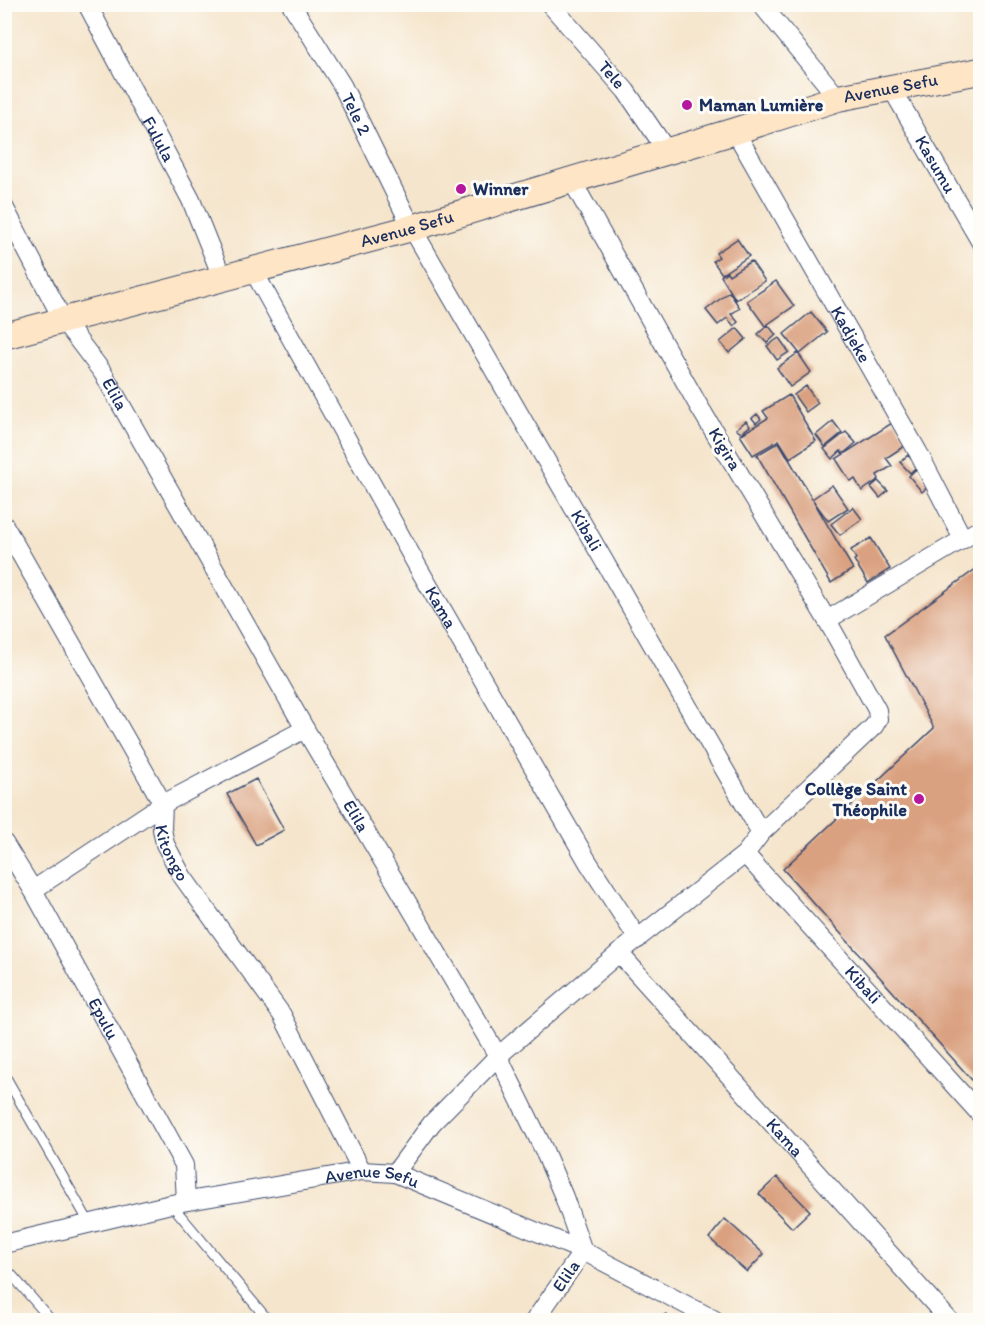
<svg xmlns="http://www.w3.org/2000/svg" width="985" height="1325" viewBox="0 0 985 1325" font-family="Itim,sans-serif">
	<style>
		.building { fill: #daa180 }
		.lines { fill: none; stroke-linecap: round; stroke-linejoin: round }
		.service-casing { stroke: #3c4a6e; stroke-width: 11 }
		.minor-casing { stroke: #3c4a6e; stroke-width: 20 }
		.secondary-casing { stroke: #3c4a6e; stroke-width: 28 }
		.service { stroke: #fff; stroke-width: 9 }
		.minor { stroke: #fff; stroke-width: 18 }
		.secondary { stroke: #fde5c5; stroke-width: 26 }
		.poi-dot { fill: #b5179e; stroke: #fdfcf7; stroke-width: 2 }
		.labels { text-anchor: middle; stroke-width: 6; stroke-linejoin: round; paint-order: stroke }
		.street-label { font-size: 18px; fill: #1b2f5e; stroke: #fdfcf7 }
		.poi-label { font-size: 18px; font-weight: bold; fill: #1b2f5e; stroke: #fdfcf7; text-anchor: start }
	</style>
	<rect width="100%" height="100%" fill="#fdfcf7"/>
	<filter id="ink" filterUnits="userSpaceOnUse"><feTurbulence type="fractalNoise" baseFrequency=".0167" numOctaves="2"/><feDisplacementMap in="SourceGraphic" scale="12" xChannelSelector="R" yChannelSelector="G"/><feConvolveMatrix kernelMatrix="1 2 1 2 8 2 1 2 1" color-interpolation-filters="sRGB"/></filter>
	<filter id="wash" filterUnits="userSpaceOnUse"><feTurbulence type="fractalNoise" baseFrequency=".008" numOctaves="4" result="noise"/><feDisplacementMap in="SourceGraphic" scale="24" xChannelSelector="R" yChannelSelector="G"/><feGaussianBlur stdDeviation="1.35" result="paint"/><feColorMatrix in="noise" values="0 0 0 0 0 0 0 0 0 0 0 0 0 0 0 0 0 1.4 0 .05"/><feComposite in="paint" operator="in"/></filter>
	<g filter="url(#wash)">
		<rect width="100%" height="100%" fill="#f5e5cc"/>
		<g id="blocks">
			<path class="building" d="M 737,239 L 749,256 L 722,274 L 713,261 L 719,257 L 716,253 Z
				M 751,261 L 765,281 L 736,300 L 721,276 L 727,272 L 729,275 Z
				M 776,281 L 794,306 L 765,326 L 747,301 Z
				M 729,292 L 740,308 L 731,314 L 738,322 L 734,326 L 727,318 L 718,325 L 706,310 Z
				M 811,312 L 827,332 L 800,354 L 784,334 Z
				M 768,325 L 776,335 L 767,343 L 758,334 Z
				M 737,328 L 746,339 L 729,353 L 720,342 Z
				M 779,338 L 789,352 L 777,360 L 767,346 Z
				M 798,353 L 811,372 L 790,387 L 777,368 Z
				M 806,386 L 818,403 L 806,412 L 794,395 Z
				M 789,395 L 816,441 L 790,458 L 779,440 L 753,455 L 740,435 L 768,418 L 763,411 Z
				M 757,414 L 761,419 L 756,423 L 752,418 Z
				M 746,421 L 750,426 L 741,433 L 736,429 Z
				M 833,421 L 842,433 L 825,447 L 816,435 Z
				M 895,421 L 909,443 L 886,458 L 892,466 L 877,475 L 879,479 L 862,491 L 855,479 L 850,481 L 836,459 Z
				M 846,432 L 856,443 L 843,454 L 841,451 L 832,459 L 824,449 Z
				M 779,442 L 812,499 L 832,485 L 848,508 L 828,521 L 813,500 L 853,569 L 831,583 L 757,455 Z
				M 908,455 L 917,466 L 910,473 L 900,462 Z
				M 916,469 L 930,485 L 922,492 L 909,476 Z
				M 878,481 L 888,491 L 880,498 L 871,487 Z
				M 853,507 L 862,519 L 840,535 L 831,524 Z
				M 871,538 L 890,569 L 868,583 L 854,560 L 856,559 L 851,550 Z
				M 980,566 L 980,1089 L 783,869 L 934,728 L 885,635 Z
				M 256,779 L 284,830 L 256,845 L 227,794 Z
				M 777,1177 L 810,1211 L 792,1228 L 759,1194 Z
				M 725,1219 L 764,1254 L 747,1272 L 709,1238 Z
				M 666,1314 L 671,1320 L 656,1320 Z"/>
		</g>
	</g>
	<g filter="url(#ink)">
		<use href="#blocks" fill-opacity="0" stroke="#3c4a6e" stroke-width="1.5"/>
		<g class="lines">
			<g class="service-casing">
				<path id="service" d="M 4,1074 L 90,1224
					M 171,1204 L 268,1320
					M 4,1266 L 51,1320"/>
			</g>
			<g class="minor-casing">
				<g id="minor">
					<path id="s1" d="M 87,4 L 191,200 L 222,277"/>
					<path id="s2" d="M 291,4 L 342,85 L 412,228 L 761,833"/>
					<path id="s3" d="M 550,4 L 626,91 L 667,151"/>
					<path d="M 761,4 L 838,98"/>
					<path id="s4" d="M 892,89 L 980,241"/>
					<path id="s5" d="M 735,131 L 918,452 L 963,539"/>
					<path id="s6" d="M 4,207 L 63,320 L 103,373 L 305,729 L 498,1056 L 543,1148 L 564,1197 L 583,1251 L 535,1320"/>
					<path id="s7" d="M 253,270 L 419,569 L 588,862 L 638,939"/>
					<path id="s8" d="M 4,525 L 163,804 L 162,829 L 165,844 L 182,876 L 282,1015 L 362,1171"/>
					<path d="M 827,620 L 980,529"/>
					<path id="s9" d="M 4,843 L 33,890 L 184,1165 L 186,1201"/>
					<path id="s10" d="M 745,854 L 980,1114"/>
					<path d="M 33,890 L 163,804 L 305,729"/>
					<path id="s11" d="M 619,953 L 949,1320"/>
					<path d="M 395,1173 L 432,1123 L 498,1056 L 619,953 L 745,854 L 761,833 L 874,726 L 878,719 L 877,710 L 827,620 L 697,403 L 571,179"/>
					<path id="s12" d="M 4,1244 L 171,1204 L 362,1171 L 395,1173 L 583,1251 L 715,1320"/>
				</g>
			</g>
			<g class="secondary-casing">
				<g id="secondary">
					<path id="s13" d="M 4,336 L 412,228 L 735,131 L 838,98 L 980,71"/>
				</g>
			</g>
			<use href="#service" class="service"/>
			<use href="#minor" class="minor"/>
			<use href="#secondary" class="secondary"/>
		</g>
	</g>
	<g class="poi-dot">
		<circle cx="687" cy="105" r="6"/>
		<circle cx="461" cy="189" r="6"/>
		<circle cx="919" cy="799" r="6"/>
	</g>
	<g class="labels">
		<g class="street-label">
			<text dy="6" stroke="none"><textPath href="#s3" startOffset="94">Tele</textPath></text>
			<text dy="6" stroke="none"><textPath href="#s13" startOffset="921">Avenue Sefu</textPath></text>
			<text dy="6" stroke="none"><textPath href="#s2" startOffset="128">Tele 2</textPath></text>
			<text dy="6" stroke="none"><textPath href="#s1" startOffset="153">Fulula</textPath></text>
			<text dy="6" stroke="none"><textPath href="#s4" startOffset="87">Kasumu</textPath></text>
			<text dy="6" stroke="none"><textPath href="#s13" startOffset="417">Avenue Sefu</textPath></text>
			<text dy="6" stroke="none"><textPath href="#s5" startOffset="234">Kadjeke</textPath></text>
			<text dy="6" stroke="none"><textPath href="#s6" startOffset="218">Elila</textPath></text>
			<text transform="translate(725 449) rotate(59)" y="6">Kigira</text>
			<text dy="6" stroke="none"><textPath href="#s2" startOffset="604">Kibali</textPath></text>
			<text dy="6" stroke="none"><textPath href="#s7" startOffset="386">Kama</textPath></text>
			<text dy="6" stroke="none"><textPath href="#s6" startOffset="704">Elila</textPath></text>
			<text dy="6" stroke="none"><textPath href="#s8" startOffset="372">Kitongo</textPath></text>
			<text dy="6" stroke="none"><textPath href="#s10" startOffset="176">Kibali</textPath></text>
			<text dy="6" stroke="none"><textPath href="#s9" startOffset="202">Epulu</textPath></text>
			<text dy="6" stroke="none"><textPath href="#s11" startOffset="248">Kama</textPath></text>
			<text dy="6" stroke="none"><textPath href="#s12" startOffset="376">Avenue Sefu</textPath></text>
			<text transform="translate(566 1276) rotate(-56)" y="6">Elila</text>
		</g>
		<g class="poi-label">
			<text x="699" y="111">Maman Lumière</text>
			<text x="473" y="195">Winner</text>
			<text x="907" y="795" text-anchor="end">Collège Saint<tspan x="907" dy="21">Théophile</tspan></text>
		</g>
	</g>
	<rect width="985" height="1325" fill="none" stroke="#fdfcf7" stroke-width="24"/>
</svg>
